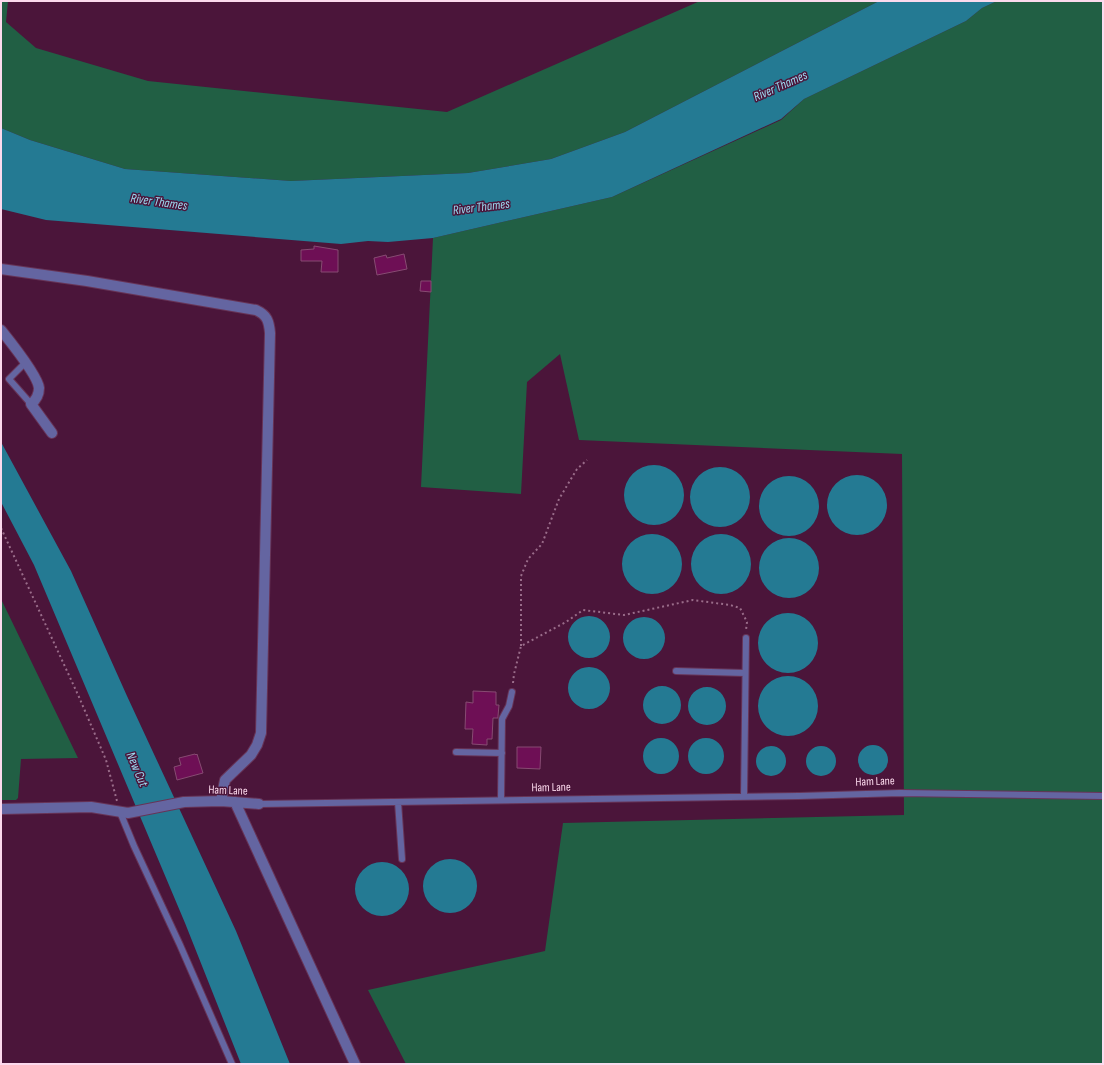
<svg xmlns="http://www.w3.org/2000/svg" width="1104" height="1065" viewBox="0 0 1104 1065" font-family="'Sofia Sans Condensed',sans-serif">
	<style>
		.green { fill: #215f44 }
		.water { fill: #247a93 }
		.building { fill: #6e0f55; stroke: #874b72 }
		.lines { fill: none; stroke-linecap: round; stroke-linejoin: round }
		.lane-casing { stroke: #673457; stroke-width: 8 }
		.street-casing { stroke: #673457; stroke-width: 12 }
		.path { stroke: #9a6d8a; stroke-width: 2; stroke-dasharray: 2 3; stroke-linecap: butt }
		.lane { stroke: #6465a1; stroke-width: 6 }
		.street { stroke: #6465a1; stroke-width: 10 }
		.labels { text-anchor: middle; stroke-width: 3; stroke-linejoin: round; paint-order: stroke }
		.street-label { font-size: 12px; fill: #fcd9ed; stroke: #4b153a }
		.water-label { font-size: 13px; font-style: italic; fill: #9ddcf1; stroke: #4b153a }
	</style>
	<rect width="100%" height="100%" fill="#4b153a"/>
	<path class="green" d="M 1,1 L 8,1 L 6,22 L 36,48 L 148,81 L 447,112 L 700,1 L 879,1 L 625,132 L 551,159 L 468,173 L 291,181 L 125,169 L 30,140 L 1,128 Z
		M 997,1 L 1103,1 L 1103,1064 L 406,1064 L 368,990 L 545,951 L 563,823 L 904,815 L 902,454 L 579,440 L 560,354 L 527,382 L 521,494 L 421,487 L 433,238 L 612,197 L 781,120 L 804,99 L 966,21 L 982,8 Z
		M 1,599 L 78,758 L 21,759 L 18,798 L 16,800 L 1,800 Z"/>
	<path class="water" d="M 879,1 L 997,1 L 982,8 L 966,21 L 804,99 L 781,119 L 612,197 L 433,238 L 388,242 L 368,241 L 341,244 L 46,220 L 1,209 L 1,128 L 30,140 L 125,169 L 291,181 L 468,173 L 551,159 L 625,132 Z
		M 1,442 L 71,571 L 127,696 L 236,931 L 290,1064 L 241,1064 L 185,923 L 34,565 L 1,502 Z
		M624 495a30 30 0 1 1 60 0a30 30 0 1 1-60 0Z
		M690 497a30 30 0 1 1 60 0a30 30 0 1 1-60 0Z
		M827 505a30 30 0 1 1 60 0a30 30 0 1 1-60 0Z
		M759 506a30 30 0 1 1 60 0a30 30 0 1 1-60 0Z
		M691 564a30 30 0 1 1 60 0a30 30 0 1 1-60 0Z
		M622 564a30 30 0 1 1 60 0a30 30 0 1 1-60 0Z
		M759 568a30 30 0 1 1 60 0a30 30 0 1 1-60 0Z
		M758 643a30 30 0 1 1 60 0a30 30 0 1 1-60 0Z
		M568 637a21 21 0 1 1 42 0a21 21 0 1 1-42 0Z
		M623 638a21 21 0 1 1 42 0a21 21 0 1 1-42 0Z
		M568 688a21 21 0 1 1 42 0a21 21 0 1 1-42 0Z
		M758 706a30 30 0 1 1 60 0a30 30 0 1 1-60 0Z
		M643 705a19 19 0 1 1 38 0a19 19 0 1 1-38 0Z
		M688 706a19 19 0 1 1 38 0a19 19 0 1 1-38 0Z
		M643 756a18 18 0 1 1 36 0a18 18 0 1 1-36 0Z
		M688 756a18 18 0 1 1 36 0a18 18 0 1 1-36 0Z
		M858 760a15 15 0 1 1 30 0a15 15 0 1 1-30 0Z
		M806 761a15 15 0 1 1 30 0a15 15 0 1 1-30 0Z
		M756 761a15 15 0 1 1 30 0a15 15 0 1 1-30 0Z
		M423 886a27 27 0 1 1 54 0a27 27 0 1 1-54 0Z
		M355 889a27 27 0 1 1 54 0a27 27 0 1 1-54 0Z"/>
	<path class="building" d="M 314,246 L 338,250 L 338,272 L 321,272 L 322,261 L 301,261 L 301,250 L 314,249 Z
		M 404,254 L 407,269 L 377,275 L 374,258 L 386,255 L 387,258 Z
		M 421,281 L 431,281 L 431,292 L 420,291 Z
		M 473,691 L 496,692 L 496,705 L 499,705 L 498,716 L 498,718 L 493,718 L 492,739 L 487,739 L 487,745 L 472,744 L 473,729 L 465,729 L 466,702 L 473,703 Z
		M 517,747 L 541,747 L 540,769 L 517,768 Z
		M 195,754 L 196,755 L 197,754 L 203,773 L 177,780 L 174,767 L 181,765 L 179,758 Z"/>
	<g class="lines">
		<g class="lane-casing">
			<path id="lane" d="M 26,362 L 9,379 L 31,404
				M 676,671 L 745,673
				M 456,752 L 502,753
				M 744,797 L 746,638
				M 501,800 L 502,719 L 509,706 L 512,692
				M 398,802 L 402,859
				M 259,804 L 799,796 L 900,793 L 1103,796
				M 120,812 L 134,846 L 180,945 L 232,1064"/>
		</g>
		<g class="street-casing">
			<path id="street" d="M 1,269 L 87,281 L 256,310 C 267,315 269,321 270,333 L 261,733 L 257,745 L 251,755 L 225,780 L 221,801
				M 1,330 C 9,340 38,376 39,388 C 39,394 36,400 31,404 L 52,433
				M 235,802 L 355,1064
				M 1,809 L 91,807 L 128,813 L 184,802 L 221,801 L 259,804"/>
		</g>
		<path class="path" d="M 1,528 L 79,697 L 106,760 L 117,801
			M 521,646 L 521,576 L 528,559 L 542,544 L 559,499 L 577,469 L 587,460
			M 513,683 L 514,674 L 521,646 L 566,622 L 583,610 L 624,615 L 693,600 L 730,605 L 740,608 L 747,622 L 746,630"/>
		<use href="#lane" class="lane"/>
		<use href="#street" class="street"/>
	</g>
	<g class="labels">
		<g class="street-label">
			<text transform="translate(875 781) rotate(-2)" y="4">Ham Lane</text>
			<text transform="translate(551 787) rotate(-1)" y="4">Ham Lane</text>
			<text transform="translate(228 790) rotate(2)" y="4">Ham Lane</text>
		</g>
		<g class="water-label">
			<text transform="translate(780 85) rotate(-24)" y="5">River Thames</text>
			<text transform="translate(159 201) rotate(8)" y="5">River Thames</text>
			<text transform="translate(481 206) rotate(-7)" y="5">River Thames</text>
			<text transform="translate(138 769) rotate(67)" y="5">New Cut</text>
		</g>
	</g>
	<rect width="1104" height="1065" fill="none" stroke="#fcd9ed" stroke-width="4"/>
</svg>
